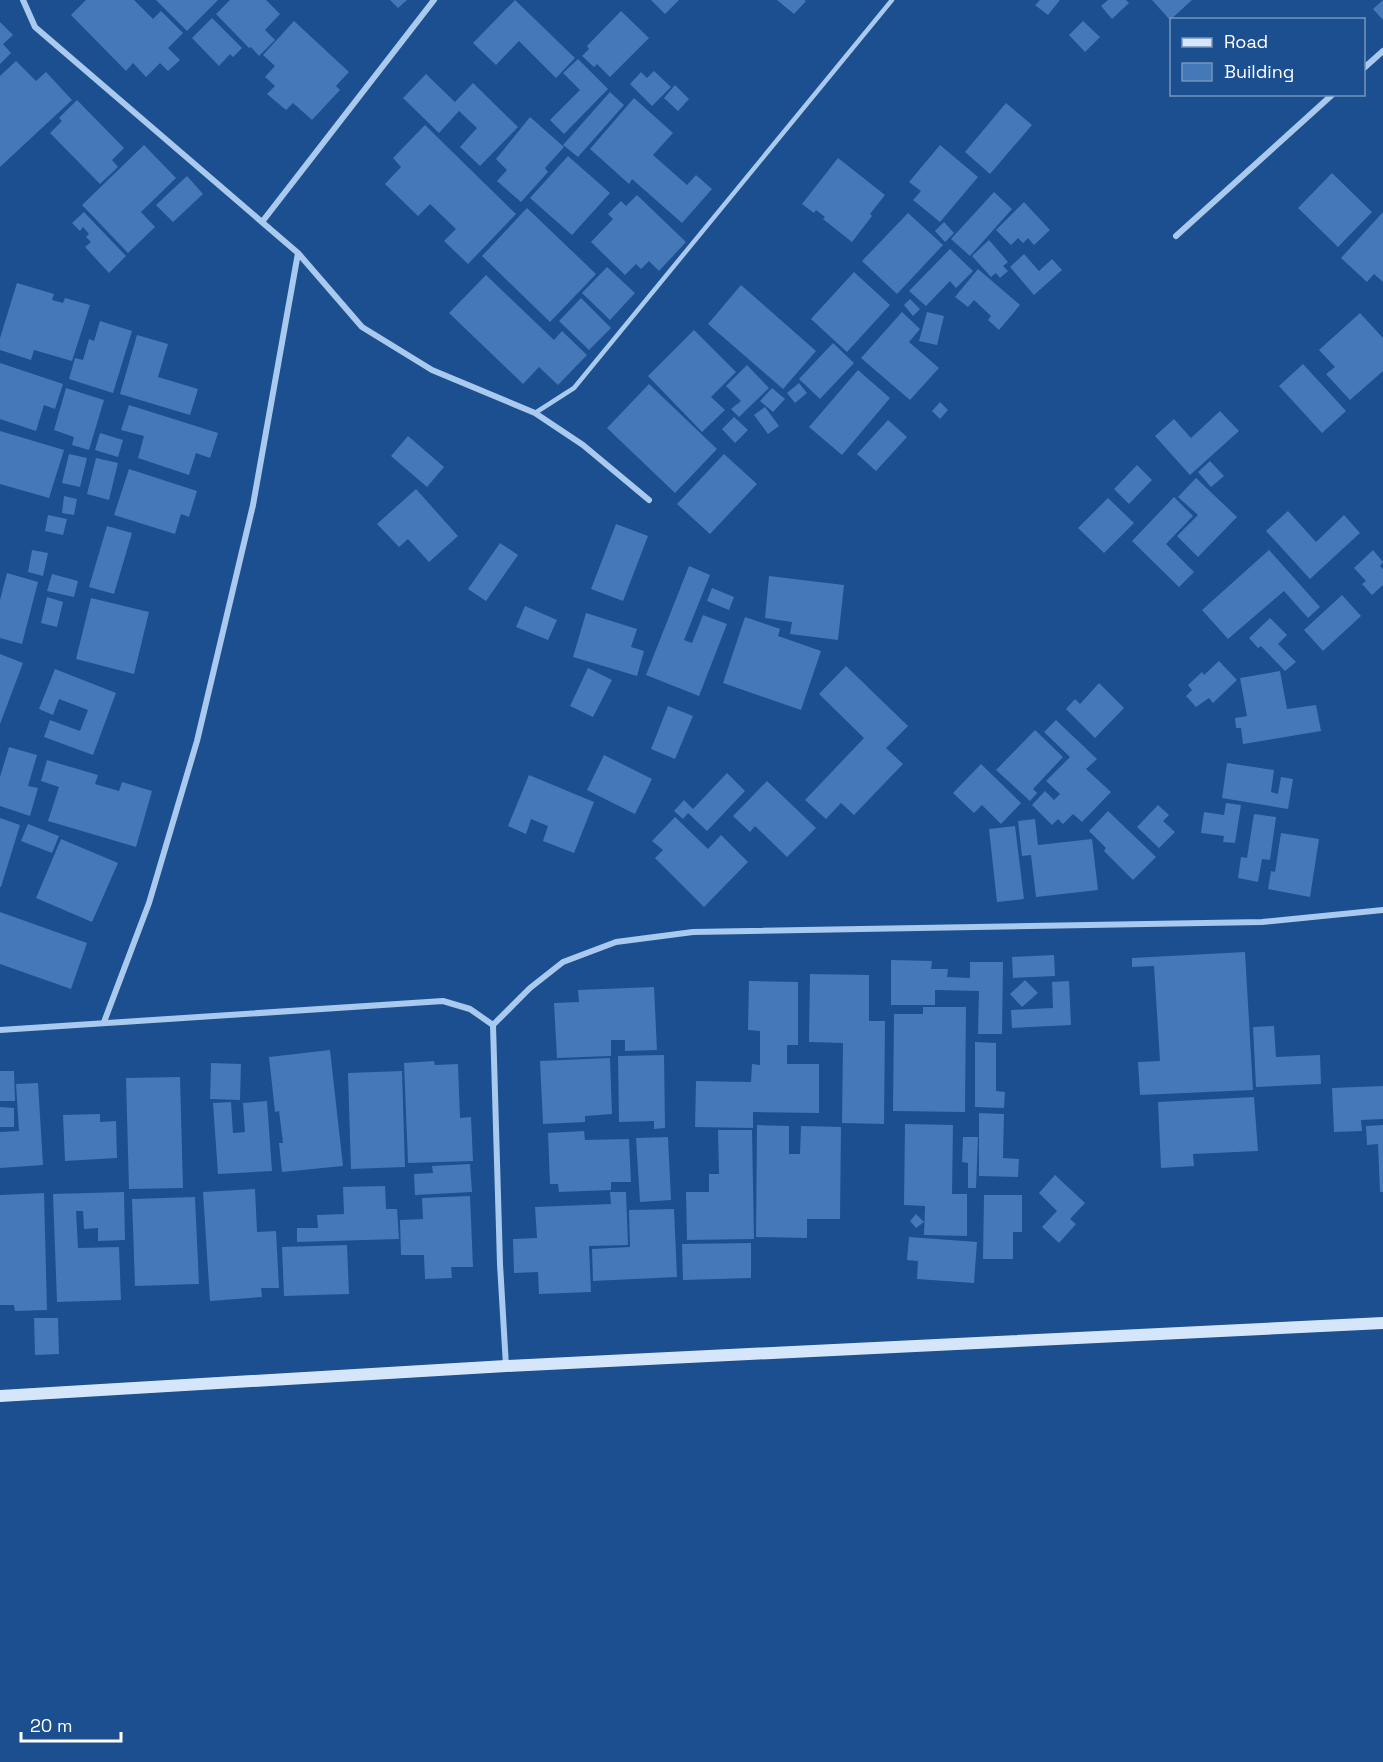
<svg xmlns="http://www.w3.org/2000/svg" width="1383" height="1762" viewBox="0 0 1383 1762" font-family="'Space Grotesk',sans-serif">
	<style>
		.building { fill: #4478b7 }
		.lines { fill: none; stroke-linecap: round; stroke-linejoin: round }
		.lane { stroke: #a9c9ee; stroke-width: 4.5 }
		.street { stroke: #a9c9ee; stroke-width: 6 }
		.secondary { stroke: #d6e6fa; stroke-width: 12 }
	</style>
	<rect width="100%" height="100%" fill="#1b4f8f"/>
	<path class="building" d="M 86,0 L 134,0 L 153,19 L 161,11 L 183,33 L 168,48 L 180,60 L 168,71 L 160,63 L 146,77 L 133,63 L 126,71 L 71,15 Z
		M 156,0 L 218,0 L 187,31 Z
		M 230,0 L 266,0 L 280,14 L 265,30 L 275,40 L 259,56 L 251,47 L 249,48 L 216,14 Z
		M 390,0 L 407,0 L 398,8 Z
		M 515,0 L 575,58 L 556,78 L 519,41 L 496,65 L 473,43 Z
		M 651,0 L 679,0 L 665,14 Z
		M 777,0 L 804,0 L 806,1 L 794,14 Z
		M 1040,0 L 1060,0 L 1048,15 L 1035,5 Z
		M 1108,0 L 1126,0 L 1129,3 L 1112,19 L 1101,6 Z
		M 1152,0 L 1192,0 L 1170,20 Z
		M 1383,0 L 1383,20 L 1373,9 Z
		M 621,11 L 649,38 L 610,77 L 597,64 L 594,67 L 582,56 L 589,49 L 587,46 Z
		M 212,18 L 242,48 L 233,57 L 230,54 L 219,66 L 192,38 Z
		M 294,21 L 349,72 L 336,86 L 340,90 L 312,120 L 293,103 L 286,110 L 267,94 L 275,86 L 265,77 L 275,66 L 263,55 Z
		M 1083,21 L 1100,37 L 1085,52 L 1069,35 Z
		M 0,22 L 13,35 L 3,44 L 11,53 L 0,64 Z
		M 578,59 L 608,89 L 564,134 L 550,120 L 580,90 L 563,73 Z
		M 16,61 L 36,81 L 46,72 L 72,100 L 0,167 L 0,76 Z
		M 654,71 L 671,87 L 652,106 L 630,84 L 641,72 L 647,78 Z
		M 426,74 L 455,102 L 473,83 L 518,127 L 480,166 L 460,147 L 477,128 L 459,111 L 439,133 L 403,98 Z
		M 675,85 L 689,99 L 678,111 L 664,98 Z
		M 610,92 L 624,105 L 578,157 L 563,145 Z
		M 634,98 L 673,133 L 653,155 L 687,185 L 696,175 L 712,189 L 682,223 L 632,179 L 629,184 L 590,149 Z
		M 77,100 L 124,148 L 112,160 L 118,167 L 100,184 L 50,133 L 62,121 L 59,118 Z
		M 1006,103 L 1032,125 L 990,174 L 965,152 Z
		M 530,117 L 564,147 L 545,168 L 548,172 L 521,202 L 497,181 L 507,170 L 496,159 Z
		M 425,125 L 516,214 L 468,264 L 444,241 L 456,229 L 430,204 L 418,216 L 385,184 L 401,167 L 393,158 Z
		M 144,145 L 176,178 L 141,212 L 155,227 L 128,253 L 82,205 Z
		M 940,145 L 978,177 L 940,222 L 913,200 L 921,191 L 909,182 Z
		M 568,156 L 610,193 L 572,235 L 530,198 Z
		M 838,158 L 885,195 L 870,214 L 872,216 L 852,242 L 823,219 L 825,217 L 816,210 L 814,213 L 802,204 Z
		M 1332,173 L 1372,212 L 1338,247 L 1298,208 Z
		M 187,176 L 203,194 L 173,222 L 156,205 Z
		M 994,192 L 1012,209 L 970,256 L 951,239 Z
		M 637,195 L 686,242 L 659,271 L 649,261 L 641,269 L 636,264 L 625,275 L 591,242 L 613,219 L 608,214 L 621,201 L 626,206 Z
		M 1024,202 L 1050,230 L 1034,245 L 1028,238 L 1023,243 L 1018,238 L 1011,245 L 996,230 Z
		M 527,208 L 596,274 L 550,322 L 482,256 Z
		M 84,212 L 126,256 L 109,273 L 85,247 L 91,242 L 86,237 L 89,234 L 83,227 L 80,231 L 72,223 Z
		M 1383,212 L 1383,282 L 1374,274 L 1367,282 L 1341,258 Z
		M 908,213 L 943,245 L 897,294 L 862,261 Z
		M 944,222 L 954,233 L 945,242 L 935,231 Z
		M 989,240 L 1008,262 L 1003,266 L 1008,271 L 1000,278 L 996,273 L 991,277 L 972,256 Z
		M 950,249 L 973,271 L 956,288 L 950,281 L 926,306 L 909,291 Z
		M 1024,254 L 1039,271 L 1052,259 L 1062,270 L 1034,295 L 1010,267 Z
		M 607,267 L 635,293 L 610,320 L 582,293 Z
		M 978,269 L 1020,305 L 999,330 L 988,320 L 991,316 L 974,300 L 968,307 L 955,297 Z
		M 854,272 L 890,305 L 847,352 L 811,319 Z
		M 486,275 L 554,340 L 562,331 L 587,355 L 558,385 L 539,367 L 523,384 L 449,313 Z
		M 17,283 L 54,294 L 52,300 L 63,303 L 65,298 L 90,305 L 72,361 L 34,350 L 31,360 L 0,350 L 0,338 Z
		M 741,285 L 816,351 L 783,389 L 708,324 Z
		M 581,298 L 611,328 L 589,350 L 559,321 Z
		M 910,299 L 920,309 L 913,316 L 904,305 Z
		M 902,312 L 920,329 L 909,342 L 939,368 L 910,400 L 861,358 Z
		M 927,312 L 944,316 L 937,345 L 919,341 Z
		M 1360,313 L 1383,338 L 1383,371 L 1350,400 L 1326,374 L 1335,367 L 1319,350 Z
		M 100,321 L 132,331 L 113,393 L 69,379 L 75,358 L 83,360 L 89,339 L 94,341 Z
		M 694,330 L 736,372 L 711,397 L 725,410 L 702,432 L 648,376 Z
		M 137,335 L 168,344 L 158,377 L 198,389 L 190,415 L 120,394 Z
		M 833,343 L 854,363 L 820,399 L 799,379 Z
		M 0,363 L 63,384 L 55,409 L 44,405 L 36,431 L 0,419 Z
		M 1303,364 L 1346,411 L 1322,433 L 1279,386 Z
		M 747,365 L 769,388 L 739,417 L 731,409 L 741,401 L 726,386 Z
		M 858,370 L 890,398 L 842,455 L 809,427 Z
		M 799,383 L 807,393 L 795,403 L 787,393 Z
		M 649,384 L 717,449 L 675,493 L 607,428 Z
		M 66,388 L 104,400 L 89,450 L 72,445 L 74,437 L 54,430 Z
		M 772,388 L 785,399 L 773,412 L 760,401 Z
		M 940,402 L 948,410 L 940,419 L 932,411 Z
		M 129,405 L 218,433 L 210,458 L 196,453 L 189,475 L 138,458 L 144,436 L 121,430 Z
		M 765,407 L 779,426 L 768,434 L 754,415 Z
		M 1220,411 L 1239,431 L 1190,475 L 1155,436 L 1174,419 L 1191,438 Z
		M 734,417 L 748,430 L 735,443 L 722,429 Z
		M 888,420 L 907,437 L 876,471 L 857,454 Z
		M 0,431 L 64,450 L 49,498 L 0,484 Z
		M 100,433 L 123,440 L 118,457 L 95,450 Z
		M 408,436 L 444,467 L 427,487 L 391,456 Z
		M 69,454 L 87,458 L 80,487 L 62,483 Z
		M 724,454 L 757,484 L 710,534 L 677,504 Z
		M 96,458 L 118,463 L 109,500 L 87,494 Z
		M 1210,461 L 1224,476 L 1211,487 L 1198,472 Z
		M 1137,465 L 1152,480 L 1129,504 L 1114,489 Z
		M 129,469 L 197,491 L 189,517 L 181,514 L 175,534 L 114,515 Z
		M 1196,478 L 1237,517 L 1198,557 L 1177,536 L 1198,515 L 1178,497 Z
		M 416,489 L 458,536 L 429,562 L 408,539 L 399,547 L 377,524 Z
		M 64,496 L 77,499 L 74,515 L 62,513 Z
		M 1174,497 L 1193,516 L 1166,544 L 1194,572 L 1179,587 L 1132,541 Z
		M 1108,498 L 1134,523 L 1104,553 L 1078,528 Z
		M 1288,511 L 1316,542 L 1344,515 L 1360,533 L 1310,579 L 1266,531 Z
		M 48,515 L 67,519 L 63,535 L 45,531 Z
		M 616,524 L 648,536 L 623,601 L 591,589 Z
		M 107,526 L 132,533 L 114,594 L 89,587 Z
		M 500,543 L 518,555 L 486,601 L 468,589 Z
		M 32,550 L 48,553 L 43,576 L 28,572 Z
		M 1269,550 L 1320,607 L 1308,618 L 1284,591 L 1228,639 L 1202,610 Z
		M 1373,550 L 1383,562 L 1380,566 L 1383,569 L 1383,585 L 1372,595 L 1362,584 L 1366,581 L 1354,568 Z
		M 689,566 L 710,575 L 684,640 L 692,643 L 703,615 L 727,624 L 699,696 L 646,675 Z
		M 7,573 L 38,582 L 22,644 L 0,638 L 0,600 Z
		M 52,574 L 78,581 L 74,597 L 47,591 Z
		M 769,576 L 844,585 L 838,640 L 790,634 L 792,622 L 765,618 Z
		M 712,588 L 734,597 L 729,610 L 707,601 Z
		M 1342,595 L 1361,616 L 1323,651 L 1304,630 Z
		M 47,597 L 63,602 L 57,627 L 41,623 Z
		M 91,598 L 149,612 L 134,674 L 76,659 Z
		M 525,606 L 557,620 L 548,640 L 516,627 Z
		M 586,613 L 637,629 L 631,647 L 644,651 L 637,676 L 573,657 Z
		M 745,617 L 780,629 L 778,636 L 821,651 L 801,710 L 723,683 Z
		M 1270,618 L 1287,635 L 1278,644 L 1296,662 L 1285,671 L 1261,646 L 1258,648 L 1249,638 Z
		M 0,654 L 23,663 L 0,724 Z
		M 1219,661 L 1237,680 L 1213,703 L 1209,698 L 1196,707 L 1186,696 L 1192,690 L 1188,685 L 1202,672 L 1204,675 Z
		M 846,666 L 908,726 L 886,748 L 903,764 L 854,815 L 841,803 L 826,819 L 805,800 L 864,738 L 819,694 Z
		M 588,668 L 612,680 L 593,717 L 570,706 Z
		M 55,669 L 116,693 L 93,755 L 44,737 L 50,720 L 80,731 L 88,710 L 59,699 L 53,715 L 39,709 Z
		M 1280,671 L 1287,709 L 1316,705 L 1321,731 L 1243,744 L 1241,728 L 1236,728 L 1235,718 L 1247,716 L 1240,678 Z
		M 1099,683 L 1124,708 L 1095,738 L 1066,709 L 1075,699 L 1080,704 Z
		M 668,706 L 693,716 L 675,759 L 651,749 Z
		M 1056,720 L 1097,759 L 1086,769 L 1111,792 L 1082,822 L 1073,814 L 1063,824 L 1058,819 L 1052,825 L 1032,805 L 1045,791 L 1054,800 L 1060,794 L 1046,781 L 1070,757 L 1044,732 Z
		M 1035,730 L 1063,757 L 1033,789 L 1037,793 L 1030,801 L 996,770 Z
		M 9,747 L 37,755 L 28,786 L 38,788 L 30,816 L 0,806 L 0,777 Z
		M 604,755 L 652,779 L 635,814 L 587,790 Z
		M 47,760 L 98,775 L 95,784 L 119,791 L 122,782 L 152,791 L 136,847 L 48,821 L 59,787 L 41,781 Z
		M 1227,763 L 1274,770 L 1271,792 L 1278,794 L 1281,777 L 1293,779 L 1288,809 L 1222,798 Z
		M 981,764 L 1021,803 L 1001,824 L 982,805 L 974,813 L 953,793 Z
		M 727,773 L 745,791 L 707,831 L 688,813 L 683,819 L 674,811 L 684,800 L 693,809 Z
		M 529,775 L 594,802 L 574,853 L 543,841 L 548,826 L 531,819 L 526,834 L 508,826 Z
		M 767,781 L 816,828 L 787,857 L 755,826 L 750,832 L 733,816 Z
		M 1226,803 L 1241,805 L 1235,843 L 1223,842 L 1224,836 L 1201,833 L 1204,812 L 1224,815 Z
		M 1158,805 L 1169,815 L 1163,821 L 1175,832 L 1159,848 L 1137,827 Z
		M 1108,811 L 1156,857 L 1133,880 L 1104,851 L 1106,848 L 1089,831 Z
		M 1254,814 L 1276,817 L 1270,860 L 1262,859 L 1258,882 L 1238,878 L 1241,857 L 1247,858 Z
		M 675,817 L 708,849 L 721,835 L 748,862 L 704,907 L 655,858 L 663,850 L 652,841 Z
		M 0,818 L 20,825 L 1,887 L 0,887 Z
		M 1035,819 L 1038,845 L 1092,839 L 1098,890 L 1036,897 L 1031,855 L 1022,856 L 1018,821 Z
		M 28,824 L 59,836 L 52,853 L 21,841 Z
		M 1015,826 L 1024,899 L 997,902 L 989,829 Z
		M 1281,833 L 1319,839 L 1310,897 L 1268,889 L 1271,871 L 1275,872 Z
		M 61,839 L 118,863 L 92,922 L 36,898 Z
		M 0,912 L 87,943 L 71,989 L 0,964 Z
		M 1245,952 L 1253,1090 L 1140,1095 L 1138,1062 L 1160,1061 L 1154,966 L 1132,967 L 1132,958 Z
		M 1054,955 L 1055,976 L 1013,978 L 1012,957 Z
		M 891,960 L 932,961 L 931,969 L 948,969 L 947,977 L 970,978 L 970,962 L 1003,962 L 1002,1034 L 978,1034 L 979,991 L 935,990 L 935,1005 L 891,1005 Z
		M 810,974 L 869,975 L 869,1021 L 885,1021 L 884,1124 L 842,1123 L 843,1043 L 809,1042 Z
		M 1025,980 L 1038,993 L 1022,1007 L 1010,994 Z
		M 749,981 L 798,982 L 798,1045 L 787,1045 L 787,1064 L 819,1064 L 819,1113 L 753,1112 L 753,1128 L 695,1127 L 696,1081 L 751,1082 L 752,1064 L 760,1065 L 760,1031 L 748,1030 Z
		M 1069,981 L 1071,1025 L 1012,1028 L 1011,1010 L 1053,1008 L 1052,982 Z
		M 654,987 L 657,1050 L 625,1051 L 625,1040 L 611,1040 L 611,1056 L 557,1058 L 554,1003 L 579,1002 L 578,990 Z
		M 923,1007 L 966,1007 L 965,1112 L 893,1111 L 894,1014 L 923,1014 Z
		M 1274,1026 L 1276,1057 L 1320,1055 L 1321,1084 L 1256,1087 L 1253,1027 Z
		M 975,1042 L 996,1043 L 996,1091 L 1005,1092 L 1004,1108 L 975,1107 Z
		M 330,1050 L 343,1166 L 282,1172 L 279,1143 L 283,1143 L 279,1111 L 275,1112 L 269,1057 Z
		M 664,1055 L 665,1128 L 654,1129 L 654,1121 L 619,1122 L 618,1056 Z
		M 610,1058 L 612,1114 L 585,1116 L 585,1122 L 543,1124 L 540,1061 Z
		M 434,1061 L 435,1065 L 458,1064 L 460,1118 L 471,1117 L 473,1161 L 408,1163 L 404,1063 Z
		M 211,1063 L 241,1064 L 240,1100 L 210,1099 Z
		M 0,1071 L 14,1071 L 15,1101 L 0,1101 Z
		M 402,1071 L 405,1167 L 351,1169 L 348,1073 Z
		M 180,1077 L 183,1188 L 129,1189 L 126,1078 Z
		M 38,1083 L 43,1165 L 0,1168 L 0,1132 L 19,1131 L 16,1084 Z
		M 1383,1086 L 1383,1119 L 1361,1120 L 1362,1131 L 1334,1132 L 1332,1088 Z
		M 1254,1097 L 1258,1151 L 1193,1154 L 1194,1166 L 1161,1168 L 1158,1102 Z
		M 267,1101 L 272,1171 L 218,1174 L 213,1103 L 231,1102 L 233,1133 L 245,1132 L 243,1103 Z
		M 0,1107 L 14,1108 L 14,1127 L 0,1127 Z
		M 979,1113 L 1004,1114 L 1003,1158 L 1019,1159 L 1018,1177 L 979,1176 Z
		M 100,1114 L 100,1122 L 116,1121 L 117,1158 L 65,1161 L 63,1115 Z
		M 905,1124 L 953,1125 L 952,1194 L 967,1194 L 967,1236 L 924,1235 L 925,1206 L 904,1205 Z
		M 757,1125 L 789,1126 L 789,1154 L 800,1154 L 801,1126 L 841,1127 L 840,1219 L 807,1219 L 807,1238 L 756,1237 Z
		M 1383,1125 L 1383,1192 L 1380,1192 L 1378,1144 L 1367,1145 L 1366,1126 Z
		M 718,1130 L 752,1130 L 754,1239 L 687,1240 L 686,1192 L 709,1192 L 709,1174 L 719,1174 Z
		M 584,1131 L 585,1140 L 629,1139 L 631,1182 L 611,1182 L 611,1190 L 559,1192 L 558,1184 L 550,1184 L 548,1133 Z
		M 668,1137 L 671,1200 L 640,1202 L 636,1138 Z
		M 963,1137 L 978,1137 L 976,1188 L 968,1188 L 968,1163 L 962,1162 Z
		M 470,1164 L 472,1192 L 415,1195 L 414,1174 L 433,1173 L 432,1166 Z
		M 1055,1175 L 1085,1203 L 1070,1219 L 1076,1224 L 1059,1243 L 1042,1227 L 1057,1211 L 1039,1193 Z
		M 385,1186 L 386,1209 L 397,1209 L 399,1239 L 297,1242 L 297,1228 L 318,1228 L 317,1215 L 344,1214 L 343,1187 Z
		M 255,1189 L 257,1232 L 276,1231 L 279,1288 L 261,1288 L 262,1297 L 210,1301 L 203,1192 Z
		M 124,1192 L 125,1240 L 98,1241 L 98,1228 L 84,1229 L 83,1211 L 76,1211 L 78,1248 L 119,1247 L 121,1300 L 57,1302 L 53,1194 Z
		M 610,1192 L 626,1192 L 628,1245 L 589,1246 L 591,1292 L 539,1294 L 538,1272 L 514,1273 L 513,1239 L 537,1238 L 535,1207 L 611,1204 Z
		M 44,1193 L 47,1310 L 15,1311 L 14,1305 L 0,1305 L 0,1195 Z
		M 984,1195 L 1022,1195 L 1022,1232 L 1013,1232 L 1013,1259 L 983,1259 Z
		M 470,1196 L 473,1267 L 451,1267 L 452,1278 L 425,1279 L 424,1255 L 401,1255 L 400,1220 L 423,1219 L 422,1198 Z
		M 195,1197 L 199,1284 L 135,1286 L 132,1199 Z
		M 674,1209 L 677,1277 L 593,1281 L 592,1249 L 630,1247 L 629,1210 Z
		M 916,1214 L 924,1222 L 916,1228 L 910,1221 Z
		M 909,1237 L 977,1242 L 974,1283 L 917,1279 L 918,1261 L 907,1260 Z
		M 751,1243 L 751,1278 L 683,1280 L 682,1244 Z
		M 347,1245 L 349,1294 L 284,1296 L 282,1247 Z
		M 34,1318 L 58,1318 L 59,1354 L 35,1355 Z"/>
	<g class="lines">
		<path class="lane" d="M 535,413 L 574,388 L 892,0"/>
		<path class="street" d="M 23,0 L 35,27 L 298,253 L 362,327 L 432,370 L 535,413 L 583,445 L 649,500
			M 1364,68 L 1383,51
			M 262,222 L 434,0
			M 1176,236 L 1333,94
			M 104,1022 L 149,903 L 197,741 L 253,505 L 298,253
			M 493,1025 L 530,988 L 563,962 L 616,942 L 693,932 L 1262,922 L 1383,910
			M 0,1030 L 443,1001 L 470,1009 L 493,1025 L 500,1264 L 506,1366"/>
		<path class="secondary" d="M 0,1396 L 506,1366 L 1383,1323"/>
	</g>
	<rect x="1170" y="18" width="195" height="78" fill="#1b4f8f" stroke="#7695bc" stroke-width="1.5"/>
	<rect x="1182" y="38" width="30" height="9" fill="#d6e6fa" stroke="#7695bc" stroke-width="1.5"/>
	<text x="1224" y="48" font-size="18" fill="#ffffff">Road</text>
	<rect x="1182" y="63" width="30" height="18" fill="#4478b7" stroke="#7695bc" stroke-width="1.5"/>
	<text x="1224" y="78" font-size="18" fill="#ffffff">Building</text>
	<path d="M21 1732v9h100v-9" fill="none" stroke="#ffffff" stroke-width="3"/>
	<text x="30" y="1732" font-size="18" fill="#ffffff" stroke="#1b4f8f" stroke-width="4.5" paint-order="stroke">20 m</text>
</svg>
